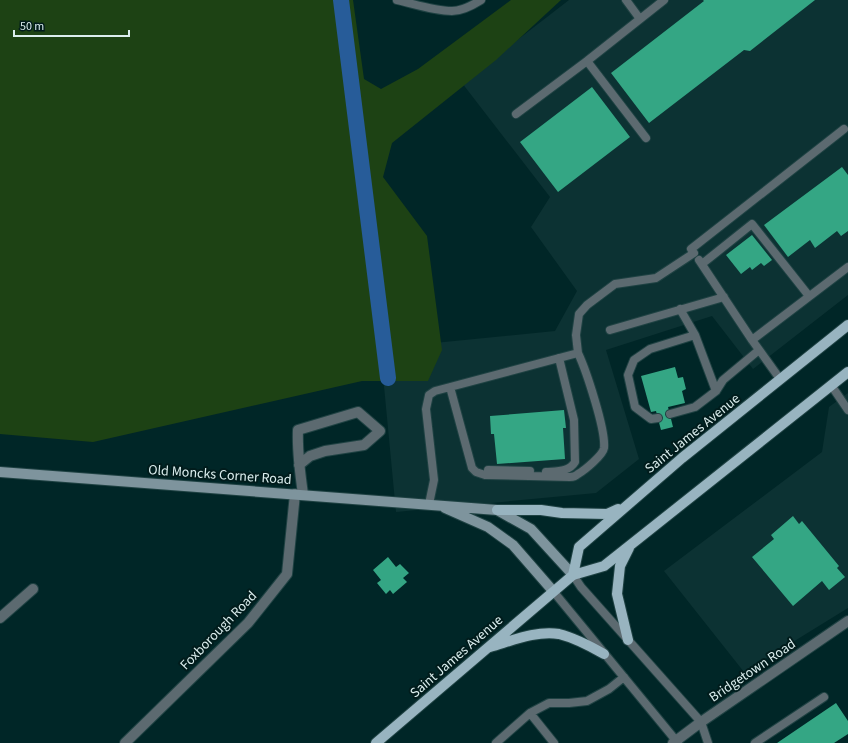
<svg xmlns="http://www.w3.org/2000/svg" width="848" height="743" viewBox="0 0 848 743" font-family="'Source Sans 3',sans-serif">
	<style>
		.built { fill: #0c3233 }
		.green { fill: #1d4214 }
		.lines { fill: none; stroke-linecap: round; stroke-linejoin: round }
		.canal { stroke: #275c99; stroke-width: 16 }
		.building { fill: #34a684 }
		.lane-casing { stroke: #1f4243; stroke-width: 10 }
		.street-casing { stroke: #1f4243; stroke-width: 12 }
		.secondary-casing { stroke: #1f4243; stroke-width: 12 }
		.primary-casing { stroke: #1f4243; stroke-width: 12 }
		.lane { stroke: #5c6a70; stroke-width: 8 }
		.street { stroke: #5c6a70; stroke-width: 10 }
		.secondary { stroke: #7e949d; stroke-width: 10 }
		.primary { stroke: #98b4c0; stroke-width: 10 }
		.labels { text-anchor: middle; stroke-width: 4; stroke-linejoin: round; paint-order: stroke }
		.street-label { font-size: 14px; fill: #dbeeee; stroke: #011c1c }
	</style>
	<rect width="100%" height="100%" fill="#002627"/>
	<path class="built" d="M 569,0 L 848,0 L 848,295 L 753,369 L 712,316 L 606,350 L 639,459 L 596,493 L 396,512 L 382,365 L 414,345 L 555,331 L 577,291 L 531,227 L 550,197 L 462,83 Z
		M 848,393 L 848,608 L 744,672 L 664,571 L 822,452 L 829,407 Z"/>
	<path class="green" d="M 0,0 L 353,0 L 364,79 L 381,89 L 418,69 L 511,0 L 561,0 L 496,60 L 392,143 L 383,177 L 427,236 L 442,350 L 428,381 L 362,381 L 93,442 L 0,434 Z"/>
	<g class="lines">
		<path class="canal" d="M 341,0 L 388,378"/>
	</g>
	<path class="building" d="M 703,0 L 815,0 L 750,51 L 744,50 L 649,123 L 611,73 L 704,1 Z
		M 592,87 L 630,137 L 558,192 L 520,142 Z
		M 842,167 L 848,175 L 848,231 L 841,236 L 837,231 L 815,248 L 810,240 L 788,257 L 764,225 Z
		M 752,235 L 772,260 L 764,266 L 761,263 L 752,270 L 750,267 L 741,274 L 726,255 Z
		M 675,367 L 678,378 L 683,377 L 686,389 L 682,391 L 685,403 L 668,407 L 673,427 L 661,430 L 656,411 L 651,412 L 641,376 Z
		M 564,410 L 566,428 L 563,428 L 565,459 L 497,464 L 494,434 L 491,434 L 490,416 Z
		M 793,516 L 799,524 L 802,521 L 839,566 L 837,568 L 845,577 L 829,590 L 822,581 L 793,606 L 752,557 L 774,539 L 771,535 Z
		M 388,557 L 396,567 L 400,564 L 409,573 L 403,578 L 407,582 L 393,594 L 390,590 L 386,594 L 377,583 L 381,580 L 373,570 Z
		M 836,703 L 848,721 L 848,734 L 834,743 L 777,743 Z"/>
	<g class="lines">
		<g class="lane-casing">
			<path id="lane" d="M 397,0 C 414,4 434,11 452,11 C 462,11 473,5 481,0
				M 626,0 L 640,19
				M 587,61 L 646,138
				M 516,114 L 587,61 L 664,0
				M 691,249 L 844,129
				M 699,260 L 752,340 L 780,379
				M 702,264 L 752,224 L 809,296
				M 680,309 L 695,335 L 716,391
				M 610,330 L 724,297
				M 752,340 L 848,267
				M 831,385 L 848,410
				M 450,387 L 472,468 L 476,472 L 485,475 L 570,477 C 573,477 576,476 578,474 C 585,470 603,455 604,448 C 606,430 586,370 578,353
				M 670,414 L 695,407 L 716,391 L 723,380 L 759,350
				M 658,418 L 651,419 L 635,407 L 628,375 L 634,360 L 650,349 L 695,335
				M 488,470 L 530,471
				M 546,472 C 557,471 569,472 575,462 L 574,420 L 559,358
				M 429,504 L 434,480 L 426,409 L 429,395 L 435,391 L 578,353 L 576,335 L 579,314 L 587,305 L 615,284 L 656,278 L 694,253
				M 573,575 L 581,587 L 701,722 L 708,743
				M 553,591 L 678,743
				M 530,713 L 549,703 L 569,703 L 587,701 L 609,689 L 624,677
				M 496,743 L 530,713 L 554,743
				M 755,743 L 824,697"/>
		</g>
		<g class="street-casing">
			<path id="street" d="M 299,465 L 310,456 L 325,451 L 364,445 L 380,431 L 358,412 L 298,430 C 297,452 300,473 303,494
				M 0,618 L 33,589
				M 125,743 L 248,623 L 287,574 L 295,494
				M 673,743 L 701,722 L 848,621"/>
		</g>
		<g class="secondary-casing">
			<path id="secondary" d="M 0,472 L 497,510 L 531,529 L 573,575
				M 445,508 L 488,527 L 513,545 L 553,591"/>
		</g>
		<g class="primary-casing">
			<path id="primary" d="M 497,510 L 541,510 L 562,513 L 607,514 L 618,509
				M 573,575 L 579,547 L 682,458 L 848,325
				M 628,640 L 617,594 L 620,566 L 629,548
				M 490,647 C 511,641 537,630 559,634 C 575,638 590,646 604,654
				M 376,743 L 573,575 L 604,566 L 848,372"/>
		</g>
		<use href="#lane" class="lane"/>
		<use href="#street" class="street"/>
		<use href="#secondary" class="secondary"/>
		<use href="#primary" class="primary"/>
	</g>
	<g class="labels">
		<g class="street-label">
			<text transform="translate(692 433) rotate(-39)" y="5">Saint James Avenue</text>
			<text transform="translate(220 474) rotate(4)" y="5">Old Moncks Corner Road</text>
			<text transform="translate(218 630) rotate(-46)" y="5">Foxborough Road</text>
			<text transform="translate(456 656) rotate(-41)" y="5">Saint James Avenue</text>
			<text transform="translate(752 670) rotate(-34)" y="5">Bridgetown Road</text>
		</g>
	</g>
	<path d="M14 30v6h115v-6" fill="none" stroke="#dbeeee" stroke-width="2"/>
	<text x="20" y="30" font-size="12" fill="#dbeeee" stroke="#011c1c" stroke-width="3" paint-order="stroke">50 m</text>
</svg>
